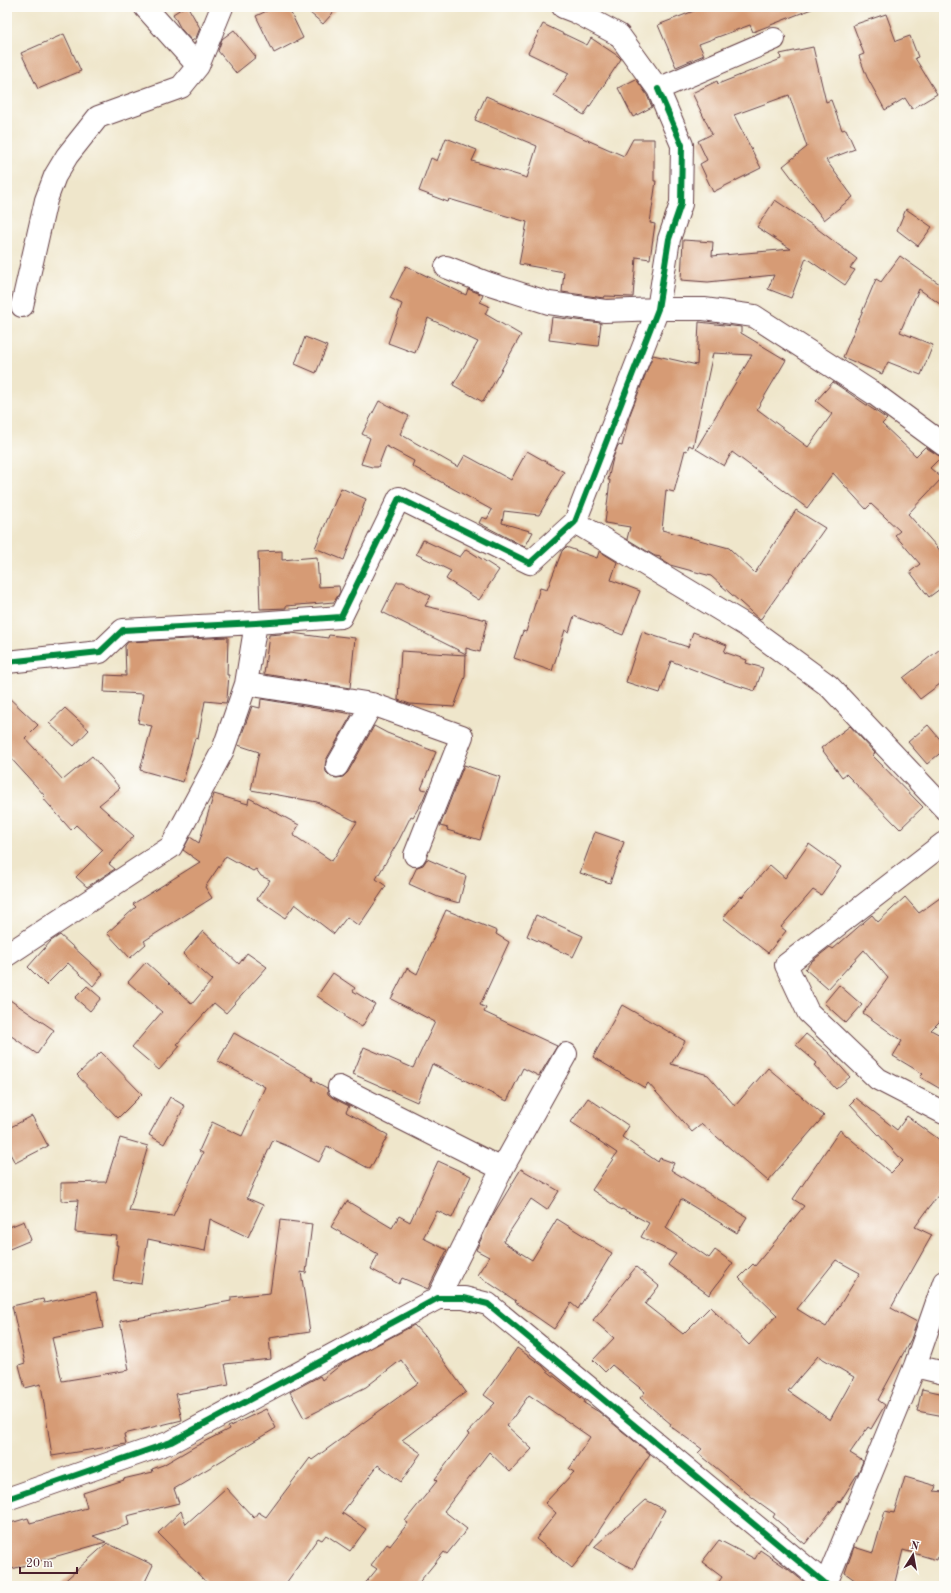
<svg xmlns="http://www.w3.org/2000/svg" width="951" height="1593" viewBox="0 0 951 1593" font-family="'Old Standard TT',serif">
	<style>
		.building { fill: #d69b75; fill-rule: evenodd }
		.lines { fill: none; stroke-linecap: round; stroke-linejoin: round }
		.minor-casing { stroke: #633d43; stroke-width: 24 }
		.minor { stroke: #fff; stroke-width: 22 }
		.cycleway-casing { stroke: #fdfcf7; stroke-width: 8 }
		.cycleway { stroke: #00873e; stroke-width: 6 }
	</style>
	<rect width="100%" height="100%" fill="#fdfcf7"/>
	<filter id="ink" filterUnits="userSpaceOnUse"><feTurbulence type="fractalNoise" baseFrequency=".025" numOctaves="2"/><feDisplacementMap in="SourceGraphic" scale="8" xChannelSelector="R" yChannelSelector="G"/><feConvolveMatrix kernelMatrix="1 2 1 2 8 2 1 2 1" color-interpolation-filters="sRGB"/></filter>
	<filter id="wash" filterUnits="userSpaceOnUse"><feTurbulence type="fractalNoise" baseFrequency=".012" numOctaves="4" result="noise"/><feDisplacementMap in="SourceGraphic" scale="16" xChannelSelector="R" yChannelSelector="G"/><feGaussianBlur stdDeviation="0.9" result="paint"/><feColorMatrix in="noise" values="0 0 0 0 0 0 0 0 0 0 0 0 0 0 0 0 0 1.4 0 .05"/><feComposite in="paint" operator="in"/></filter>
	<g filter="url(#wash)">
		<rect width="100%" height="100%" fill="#efe6cb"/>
		<g id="blocks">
			<path class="building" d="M 184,7 L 188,7 L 200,28 L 196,38 L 192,41 L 181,29 L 173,14 Z
				M 275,7 L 288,7 L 303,38 L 274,53 L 256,16 Z
				M 303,7 L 338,7 L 323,24 Z
				M 704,7 L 814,7 L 814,8 L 753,32 L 750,25 L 699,44 L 704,55 L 676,67 L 658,25 Z
				M 886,14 L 896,41 L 910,36 L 918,57 L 915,58 L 937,94 L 912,109 L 905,98 L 885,110 L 867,77 L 859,56 L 864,54 L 853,25 Z
				M 543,24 L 587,45 L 591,38 L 618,56 L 621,59 L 584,115 L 554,96 L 569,73 L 528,53 Z
				M 234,30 L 256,57 L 236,73 L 218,51 L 222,39 Z
				M 64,34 L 81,71 L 38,89 L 21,53 Z
				M 813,47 L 826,102 L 831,100 L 842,130 L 846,129 L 855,149 L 826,160 L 853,197 L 824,220 L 783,166 L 807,147 L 789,95 L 734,115 L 761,168 L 713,192 L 700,164 L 707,160 L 698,141 L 712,134 L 692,93 L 717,81 L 718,84 L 781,59 L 780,54 Z
				M 636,79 L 647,95 L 652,107 L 633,117 L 618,88 Z
				M 486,96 L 624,156 L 633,139 L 654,139 L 654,181 L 656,181 L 650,223 L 655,224 L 650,259 L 636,257 L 633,297 L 605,296 L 604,298 L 562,292 L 564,272 L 519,264 L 527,222 L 449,199 L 448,202 L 419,191 L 431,158 L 437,161 L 446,138 L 477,150 L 472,161 L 527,178 L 537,146 L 475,120 Z
				M 775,200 L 815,227 L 857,259 L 850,268 L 855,270 L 845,285 L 806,258 L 791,298 L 768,289 L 774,275 L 708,282 L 681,280 L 683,240 L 713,242 L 712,256 L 791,249 L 757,227 Z
				M 906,209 L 932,227 L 918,246 L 897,230 Z
				M 900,256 L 944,287 L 944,307 L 919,289 L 900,332 L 933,345 L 921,375 L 888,362 L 882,374 L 843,357 L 876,279 L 881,282 Z
				M 406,266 L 466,295 L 468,289 L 483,295 L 480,302 L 489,306 L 485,314 L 521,335 L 483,402 L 453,385 L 478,342 L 428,318 L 415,353 L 388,343 L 402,304 L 390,298 Z
				M 552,317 L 601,323 L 598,346 L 549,340 Z
				M 699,322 L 741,327 L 741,333 L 786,360 L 757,409 L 808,447 L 832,414 L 816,401 L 833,382 L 887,419 L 882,424 L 916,456 L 925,447 L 941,457 L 930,468 L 942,478 L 908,514 L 944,555 L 944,586 L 929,597 L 910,572 L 920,564 L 895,535 L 900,531 L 871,504 L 866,509 L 833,473 L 807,508 L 732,452 L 724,466 L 696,449 L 752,355 L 713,353 L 693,447 L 689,445 L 687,451 L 685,450 L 674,492 L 666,490 L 662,530 L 729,548 L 755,573 L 796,510 L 825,528 L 760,620 L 711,576 L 670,565 L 660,559 L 661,557 L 655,556 L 627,539 L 630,527 L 605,523 L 610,480 L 608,480 L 613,458 L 618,445 L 622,446 L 629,417 L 653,355 L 697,365 Z
				M 305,337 L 327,346 L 316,373 L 295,364 Z
				M 379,401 L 409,416 L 400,434 L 458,467 L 465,455 L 511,480 L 527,451 L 564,472 L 539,515 L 504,511 L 502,523 L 533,532 L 525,547 L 479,523 L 482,517 L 487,519 L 492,510 L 412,466 L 414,461 L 386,446 L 378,467 L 372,467 L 361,464 L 370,438 L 362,434 Z
				M 341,488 L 366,499 L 344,560 L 315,548 Z
				M 423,540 L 460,557 L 466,549 L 499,570 L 479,600 L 446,579 L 451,571 L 416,554 Z
				M 566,547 L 597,558 L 599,552 L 601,552 L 617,562 L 611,580 L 640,591 L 623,635 L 574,616 L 569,632 L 565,630 L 552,671 L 514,658 L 523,631 L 526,632 L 540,588 L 547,590 L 562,551 Z
				M 282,551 L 282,560 L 317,557 L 319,587 L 339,586 L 340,592 L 334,602 L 286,606 L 286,608 L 260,609 L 258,552 Z
				M 397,582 L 403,582 L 431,596 L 425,606 L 487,620 L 480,652 L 466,648 L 466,654 L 382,612 Z
				M 642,632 L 688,647 L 693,632 L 727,645 L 724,652 L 747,660 L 746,663 L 763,668 L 755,691 L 726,682 L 671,661 L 660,693 L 626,682 Z
				M 292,633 L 328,638 L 329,635 L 355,638 L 350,688 L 264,674 L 269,635 Z
				M 228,637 L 227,675 L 229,675 L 227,699 L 226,703 L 205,701 L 198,739 L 195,738 L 183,782 L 140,770 L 152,726 L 138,723 L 143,694 L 104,692 L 105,675 L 126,676 L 125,646 L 128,642 Z
				M 944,646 L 944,681 L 920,699 L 903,678 Z
				M 401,651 L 466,655 L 465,677 L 454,707 L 410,704 L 398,700 Z
				M 7,696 L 38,725 L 25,738 L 63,780 L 92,756 L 120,788 L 99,805 L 134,836 L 109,864 L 115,869 L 87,887 L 76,877 L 103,850 L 76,825 L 71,830 L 43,798 L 45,796 L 7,754 Z
				M 261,699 L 352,714 L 326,760 L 325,766 L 326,772 L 331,777 L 337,778 L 343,777 L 348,772 L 374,726 L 387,733 L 436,752 L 421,789 L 427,790 L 422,802 L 413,817 L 411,816 L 399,840 L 376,879 L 386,886 L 359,926 L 347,917 L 334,934 L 295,904 L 285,918 L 257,899 L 270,880 L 261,876 L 256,869 L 253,871 L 226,856 L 205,887 L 212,898 L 144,941 L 146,944 L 130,958 L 107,933 L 136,907 L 133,904 L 200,862 L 183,850 L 190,837 L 199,843 L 214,794 L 248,804 L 249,798 L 299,825 L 293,835 L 332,861 L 357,822 L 317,802 L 251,790 L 259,752 L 238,745 L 252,706 L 260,708 Z
				M 65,708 L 89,730 L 74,746 L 49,723 Z
				M 928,725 L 944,744 L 944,750 L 927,764 L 908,742 Z
				M 850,726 L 875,753 L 872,755 L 923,807 L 900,829 L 846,774 L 842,777 L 821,748 Z
				M 464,765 L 500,777 L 480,840 L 447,830 L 448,828 L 440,826 Z
				M 595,832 L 624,842 L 610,883 L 580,873 Z
				M 809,844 L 841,867 L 821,895 L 813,890 L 781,927 L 786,931 L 768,953 L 723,918 L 741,896 L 742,897 L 770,865 L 785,878 Z
				M 427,859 L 466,876 L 459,903 L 438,897 L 409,884 L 417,867 L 423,865 Z
				M 944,895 L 944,1017 L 931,1030 L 944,1037 L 944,1091 L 920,1077 L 923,1074 L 893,1056 L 902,1041 L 863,1013 L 888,978 L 864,950 L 828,989 L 805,969 L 812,961 L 830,947 L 833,949 L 872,915 L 878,922 L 905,897 L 919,913 Z
				M 446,910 L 497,931 L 496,934 L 509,942 L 480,1005 L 486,1008 L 484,1012 L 557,1046 L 539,1076 L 523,1068 L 507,1101 L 432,1064 L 417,1102 L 353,1074 L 364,1047 L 413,1068 L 435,1022 L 391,999 L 407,968 L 417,974 Z
				M 536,915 L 583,936 L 573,957 L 527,936 Z
				M 203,931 L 239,964 L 247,953 L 267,967 L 226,1013 L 214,1003 L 177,1044 L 180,1046 L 159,1070 L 132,1047 L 162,1012 L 128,982 L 146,962 L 192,1004 L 212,980 L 183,954 Z
				M 60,935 L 103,974 L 93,986 L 68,963 L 46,985 L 28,967 L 51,941 Z
				M 333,973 L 355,988 L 353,991 L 375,1004 L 362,1027 L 345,1017 L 345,1015 L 317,996 Z
				M 839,985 L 862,1005 L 846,1023 L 824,1003 Z
				M 87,986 L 101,998 L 90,1011 L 75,998 Z
				M 7,998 L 54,1030 L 37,1054 L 7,1033 Z
				M 622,1005 L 685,1041 L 671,1064 L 708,1075 L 735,1106 L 768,1068 L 824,1116 L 768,1181 L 702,1124 L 692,1132 L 648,1083 L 645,1088 L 593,1057 Z
				M 234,1033 L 313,1078 L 312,1080 L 327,1088 L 328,1094 L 333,1098 L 349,1106 L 346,1112 L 388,1135 L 370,1169 L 327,1146 L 319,1162 L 290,1147 L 273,1140 L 247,1198 L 263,1205 L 248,1237 L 210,1219 L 205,1251 L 148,1239 L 141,1284 L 113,1280 L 118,1245 L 116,1245 L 117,1236 L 75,1232 L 78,1200 L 61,1201 L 61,1183 L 106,1182 L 120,1138 L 148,1146 L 129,1211 L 173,1216 L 203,1153 L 199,1151 L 212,1122 L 242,1136 L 265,1087 L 218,1061 Z
				M 806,1034 L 828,1052 L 850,1077 L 836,1089 L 814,1065 L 817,1063 L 796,1045 Z
				M 101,1052 L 142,1094 L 118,1118 L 77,1075 Z
				M 170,1097 L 185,1106 L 164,1144 L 149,1135 Z
				M 588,1098 L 629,1126 L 622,1137 L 658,1162 L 660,1158 L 674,1163 L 671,1170 L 747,1217 L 737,1233 L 681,1199 L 666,1228 L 709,1258 L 715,1250 L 733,1263 L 709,1295 L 668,1265 L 676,1254 L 641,1237 L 649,1223 L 622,1209 L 621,1210 L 592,1190 L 617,1153 L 571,1122 Z
				M 856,1098 L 897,1130 L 907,1116 L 944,1143 L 944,1187 L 915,1227 L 932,1235 L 891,1308 L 917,1322 L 911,1339 L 878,1400 L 885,1405 L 871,1429 L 868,1427 L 850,1453 L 863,1461 L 858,1473 L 840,1502 L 839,1501 L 805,1544 L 773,1517 L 775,1514 L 753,1498 L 698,1453 L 702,1449 L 670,1426 L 671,1424 L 640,1398 L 645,1392 L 612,1365 L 605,1372 L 593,1360 L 614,1338 L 593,1320 L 636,1267 L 659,1286 L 645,1304 L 683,1334 L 710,1307 L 749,1345 L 777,1315 L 739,1278 L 753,1264 L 755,1266 L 804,1206 L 793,1199 L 840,1130 L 891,1173 L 903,1161 L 850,1104 ZM 836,1260 L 860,1273 L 826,1327 L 797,1309 ZM 818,1356 L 854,1377 L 830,1420 L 788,1391 Z
				M 32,1116 L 48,1146 L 15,1163 L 7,1148 L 7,1129 Z
				M 438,1161 L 471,1176 L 452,1218 L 437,1211 L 423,1238 L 447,1250 L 428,1289 L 402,1278 L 399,1284 L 371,1269 L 378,1254 L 331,1227 L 347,1201 L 392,1228 L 399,1216 L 410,1222 Z
				M 521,1169 L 559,1191 L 547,1210 L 531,1199 L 503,1242 L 532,1260 L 557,1219 L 612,1253 L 578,1309 L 571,1303 L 554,1329 L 515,1302 L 516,1301 L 477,1275 L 489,1257 L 476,1250 L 490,1220 Z
				M 280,1220 L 312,1224 L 306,1273 L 301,1272 L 310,1332 L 269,1338 L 271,1359 L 225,1364 L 229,1385 L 176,1394 L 182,1420 L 124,1434 L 126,1444 L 52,1456 L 41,1384 L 25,1388 L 19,1365 L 25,1363 L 12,1306 L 43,1299 L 44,1303 L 96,1292 L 103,1328 L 52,1338 L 62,1381 L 129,1370 L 120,1321 L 231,1301 L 231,1297 L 270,1293 Z
				M 24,1221 L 31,1240 L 7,1250 L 7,1228 Z
				M 414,1325 L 424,1336 L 425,1335 L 466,1392 L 402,1440 L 421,1453 L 401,1482 L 378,1465 L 342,1513 L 366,1529 L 350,1551 L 326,1535 L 322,1540 L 318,1538 L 284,1586 L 210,1586 L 158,1533 L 181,1511 L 186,1524 L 226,1488 L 254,1518 L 258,1512 L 266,1517 L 310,1458 L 312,1460 L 418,1383 L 401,1360 L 366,1387 L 304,1418 L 290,1392 L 320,1376 L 322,1380 L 343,1363 Z
				M 517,1348 L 543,1366 L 546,1370 L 585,1401 L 584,1403 L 599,1412 L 650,1454 L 584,1553 L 572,1568 L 536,1539 L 556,1513 L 545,1503 L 574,1472 L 569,1469 L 590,1437 L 529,1395 L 507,1426 L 532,1449 L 510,1472 L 489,1452 L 444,1511 L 467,1529 L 447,1554 L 444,1552 L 416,1586 L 363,1586 L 377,1569 L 371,1565 L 387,1544 L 390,1546 L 408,1523 L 405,1521 L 437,1481 L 435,1479 L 469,1434 L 467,1433 L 495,1403 L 484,1395 Z
				M 922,1389 L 944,1394 L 944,1416 L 917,1411 Z
				M 266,1409 L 276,1428 L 174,1489 L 179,1503 L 127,1516 L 129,1525 L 93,1536 L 106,1542 L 12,1569 L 7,1553 L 7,1524 L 28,1518 L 30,1523 L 87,1508 L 83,1493 L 124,1480 L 123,1479 L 153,1472 L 152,1469 L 163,1465 L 194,1447 L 229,1429 L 228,1427 Z
				M 905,1477 L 936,1486 L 934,1491 L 944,1492 L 944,1534 L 937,1560 L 903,1550 L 894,1586 L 863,1586 L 845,1573 L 848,1564 L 854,1547 L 873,1553 L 885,1511 L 894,1513 Z
				M 646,1500 L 665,1510 L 633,1569 L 594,1547 Z
				M 719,1540 L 755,1559 L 760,1550 L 788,1569 L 809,1586 L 716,1586 L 722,1577 L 702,1562 Z
				M 107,1543 L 153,1565 L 143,1586 L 59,1586 Z"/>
		</g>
	</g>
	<g filter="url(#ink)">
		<use href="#blocks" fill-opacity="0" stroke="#633d43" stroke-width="1"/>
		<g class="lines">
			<g class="minor-casing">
				<path id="minor" d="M 145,7 L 198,66 L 222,7
					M 563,7 L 576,12 L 619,35 L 658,89 L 774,39
					M 446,267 L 487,283 L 549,303 L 605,311 L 658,309 L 704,309 L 754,316 L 876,395 L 944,445
					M 22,306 L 46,200 L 55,176 L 67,156 L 98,117 L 181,87 L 198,66
					M 575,522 L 747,626 L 829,686 L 944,808
					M 7,662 L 100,652 L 123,630 L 256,623 L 341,617 L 399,498 L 530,563 L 575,522 L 658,309 L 669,239 L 681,204 L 682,145 L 658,89
					M 246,684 L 372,704 L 462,736 L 415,855
					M 337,766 L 372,704
					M 944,843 L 786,965 L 808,1012 L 878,1079 L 944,1113
					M 7,955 L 171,847 L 223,750 L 246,684 L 256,623
					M 339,1087 L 502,1169
					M 438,1298 L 502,1169 L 566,1054
					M 915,1366 L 944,1373
					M 7,1499 L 171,1442 L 438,1298 L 464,1298 L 488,1304 L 826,1584
					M 825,1586 L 915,1366 L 944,1282"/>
			</g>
			<use href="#minor" class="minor"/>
			<g class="cycleway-casing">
				<path id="cycleway" d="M 7,662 L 100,652 L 123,630 L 256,623 L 341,617 L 399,498 L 530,563 L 575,522 L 658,309 L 669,239 L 681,204 L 682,145 L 658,89
					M 7,1499 L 171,1442 L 438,1298 L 464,1298 L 488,1304 L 826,1584 L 825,1586"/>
			</g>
			<use href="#cycleway" class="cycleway"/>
		</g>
	</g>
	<rect width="951" height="1593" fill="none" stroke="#fdfcf7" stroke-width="24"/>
	<g transform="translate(913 1555) rotate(11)" stroke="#fdfcf7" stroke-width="3" paint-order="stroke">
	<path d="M0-3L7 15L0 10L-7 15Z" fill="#4a1f2b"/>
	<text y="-6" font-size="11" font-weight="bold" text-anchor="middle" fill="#4a1f2b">N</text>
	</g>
	<path d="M20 1567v6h57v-6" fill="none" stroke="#4a1f2b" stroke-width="2"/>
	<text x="26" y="1567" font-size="12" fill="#4a1f2b" stroke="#fdfcf7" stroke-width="3" paint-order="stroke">20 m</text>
</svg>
